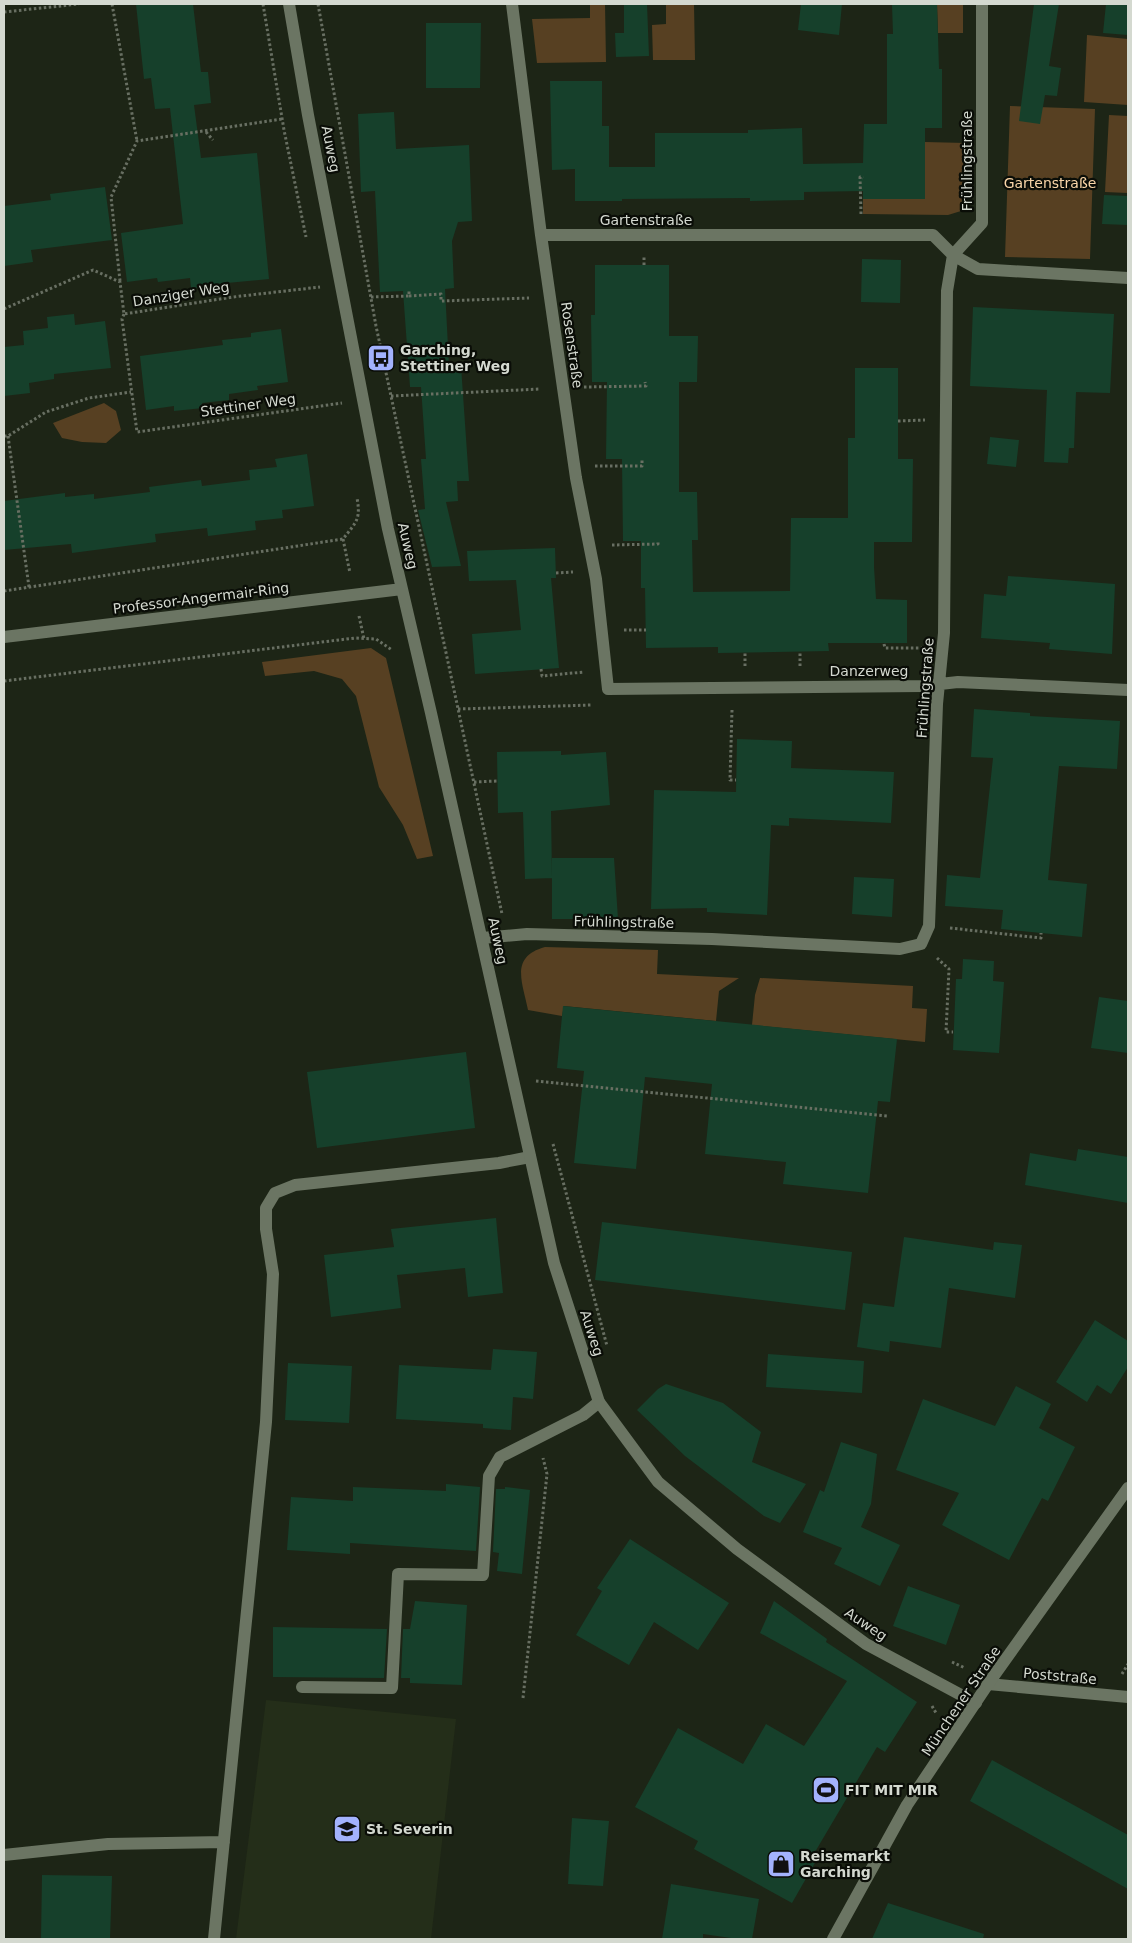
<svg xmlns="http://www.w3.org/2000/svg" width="1132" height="1943" viewBox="0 0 1132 1943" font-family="'DejaVu Sans',sans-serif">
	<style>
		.built { fill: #242e19 }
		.green { fill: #574022 }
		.building { fill: #16402b }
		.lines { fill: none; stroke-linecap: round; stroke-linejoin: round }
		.path { stroke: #686f62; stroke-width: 3; stroke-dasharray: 2.5 2.5; stroke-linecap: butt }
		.service { stroke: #6b7563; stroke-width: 12 }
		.minor { stroke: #6b7563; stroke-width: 12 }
		.tertiary { stroke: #6b7563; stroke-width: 12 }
		.labels { text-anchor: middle; stroke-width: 4.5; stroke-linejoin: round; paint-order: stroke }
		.street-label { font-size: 14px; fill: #d4d9d0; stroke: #0a0d07 }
		.park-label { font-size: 14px; fill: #fad6a8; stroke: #0a0d07 }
		.poi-label { font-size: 14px; font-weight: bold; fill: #d4d9d0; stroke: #0a0d07; text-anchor: start }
	</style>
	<rect width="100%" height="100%" fill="#1d2516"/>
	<path class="built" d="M 266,1700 L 456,1719 L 431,1939 L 236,1939 Z"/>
	<path class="green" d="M 590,4 L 605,4 L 606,62 L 537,63 L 532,19 L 590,18 Z
		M 666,4 L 694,4 L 695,60 L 653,60 L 652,25 L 666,24 Z
		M 937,4 L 963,4 L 963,33 L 938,33 Z
		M 1087,35 L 1128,39 L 1128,105 L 1084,102 Z
		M 1010,106 L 1095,109 L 1090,259 L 1005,257 Z
		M 1109,115 L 1128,116 L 1128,193 L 1105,192 Z
		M 925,142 L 966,143 L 965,205 L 961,211 L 948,215 L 863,214 L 863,199 L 925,198 Z
		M 104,403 L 116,411 L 121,430 L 106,443 L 82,442 L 62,438 L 53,423 Z
		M 371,648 L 386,658 L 433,856 L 417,859 L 403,825 L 379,787 L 356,696 L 342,679 L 314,671 L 265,676 L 262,662 Z
		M 545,947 L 658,950 L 657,974 L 739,978 L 719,991 L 716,1021 L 564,1006 L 562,1016 L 528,1010 C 523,983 509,957 545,947 Z
		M 760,978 L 913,986 L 912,1008 L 927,1009 L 925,1042 L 752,1025 L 755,995 Z"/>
	<path class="building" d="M 136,4 L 193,4 L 201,72 L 208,72 L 211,103 L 194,105 L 201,158 L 257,153 L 269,279 L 216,284 L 216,286 L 191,288 L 190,278 L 158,282 L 157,278 L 127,282 L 121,233 L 183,224 L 170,108 L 155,109 L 151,78 L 144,79 Z
		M 624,4 L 647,4 L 649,56 L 616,57 L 615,33 L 624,33 Z
		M 801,4 L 842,4 L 839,35 L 798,30 Z
		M 892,4 L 937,4 L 939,69 L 942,69 L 942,128 L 925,128 L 925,199 L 863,199 L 863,191 L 804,192 L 804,200 L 750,201 L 750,198 L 622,199 L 622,201 L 575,201 L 575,169 L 552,170 L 550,81 L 602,81 L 602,126 L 609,126 L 609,167 L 655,167 L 655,133 L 748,133 L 748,130 L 802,128 L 803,164 L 863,163 L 864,124 L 887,124 L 887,34 L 893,34 Z
		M 1034,4 L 1059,4 L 1049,66 L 1061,68 L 1057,96 L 1045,95 L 1040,124 L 1019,121 Z
		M 1106,4 L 1128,4 L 1128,35 L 1103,33 Z
		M 426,23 L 481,23 L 480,88 L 426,88 Z
		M 394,112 L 396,149 L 469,145 L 472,221 L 458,222 L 452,241 L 454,288 L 445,289 L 449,366 L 461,366 L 469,481 L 457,481 L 458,501 L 446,502 L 461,566 L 432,567 L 418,510 L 425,509 L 421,459 L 426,459 L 421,387 L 410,387 L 403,291 L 380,292 L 375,191 L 361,192 L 358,114 Z
		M 105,187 L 112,240 L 31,250 L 33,262 L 4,266 L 4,206 L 51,200 L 50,194 Z
		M 1104,195 L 1128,196 L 1128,225 L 1102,224 Z
		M 862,259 L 901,260 L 900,303 L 861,302 Z
		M 595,265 L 669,265 L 669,336 L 698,336 L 697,382 L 679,382 L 679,492 L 697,492 L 698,540 L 692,540 L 693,592 L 790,591 L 791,518 L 848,518 L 848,438 L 855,438 L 855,368 L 898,368 L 898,459 L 913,459 L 912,542 L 874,542 L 874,567 L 876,599 L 907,600 L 907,643 L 828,643 L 829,651 L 718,653 L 718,647 L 646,648 L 645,588 L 641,588 L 641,541 L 623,541 L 622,459 L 606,459 L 607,382 L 592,382 L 591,315 L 595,315 Z
		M 973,307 L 1114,314 L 1110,393 L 1076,392 L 1074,448 L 1069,448 L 1068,463 L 1044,462 L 1047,390 L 970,386 Z
		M 74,314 L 75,325 L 105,321 L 111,368 L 54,374 L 54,379 L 29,383 L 30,393 L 4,396 L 4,347 L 24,345 L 23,331 L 48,328 L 47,317 Z
		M 281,329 L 288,382 L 257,386 L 258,390 L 229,394 L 229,400 L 202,403 L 203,408 L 174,411 L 174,406 L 146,410 L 140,356 L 223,345 L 222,340 L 251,337 L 251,333 Z
		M 990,437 L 1019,440 L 1016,467 L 987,464 Z
		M 307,454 L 314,506 L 282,510 L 283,518 L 255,521 L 256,530 L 208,536 L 207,528 L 155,534 L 156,542 L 72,553 L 71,544 L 4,550 L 4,501 L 65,493 L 65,497 L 94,494 L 94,499 L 150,492 L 149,487 L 201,480 L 202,486 L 250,480 L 249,470 L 277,467 L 275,459 Z
		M 555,548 L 556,578 L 551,578 L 559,668 L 475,674 L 472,634 L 521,630 L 516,580 L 469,581 L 467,551 Z
		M 1008,576 L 1115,584 L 1112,654 L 1049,649 L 1050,643 L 981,638 L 984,594 L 1006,596 Z
		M 974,709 L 1030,713 L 1030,716 L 1120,721 L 1117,769 L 1059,766 L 1048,880 L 1087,884 L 1082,937 L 1001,929 L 1003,910 L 945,906 L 947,875 L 980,878 L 993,758 L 971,757 Z
		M 737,739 L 792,741 L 791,768 L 894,772 L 891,823 L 789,818 L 789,826 L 771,825 L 767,915 L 707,912 L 707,908 L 651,909 L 654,790 L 736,792 Z
		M 561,751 L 561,755 L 606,752 L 610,805 L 551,811 L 552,878 L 525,879 L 523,812 L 498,813 L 497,752 Z
		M 552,858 L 614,858 L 618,919 L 552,919 Z
		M 854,877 L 894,879 L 892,917 L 852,914 Z
		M 963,959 L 994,961 L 993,981 L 1004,982 L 999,1053 L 953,1050 L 956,979 L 962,979 Z
		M 1099,997 L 1128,1001 L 1128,1053 L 1091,1048 Z
		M 563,1006 L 897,1039 L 890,1102 L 878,1101 L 868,1193 L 783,1184 L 786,1162 L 705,1154 L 712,1084 L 645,1077 L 636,1169 L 574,1163 L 584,1071 L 557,1068 Z
		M 466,1052 L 475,1128 L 317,1148 L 307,1072 Z
		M 1078,1149 L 1128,1157 L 1128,1203 L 1025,1185 L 1030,1153 L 1076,1161 Z
		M 496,1218 L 503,1293 L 468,1297 L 465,1268 L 397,1275 L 401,1308 L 331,1317 L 324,1255 L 394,1247 L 391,1229 Z
		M 602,1222 L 852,1252 L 845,1310 L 595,1280 Z
		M 904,1237 L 993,1250 L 994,1242 L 1022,1245 L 1015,1298 L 949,1288 L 941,1348 L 890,1341 L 889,1352 L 857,1347 L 863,1303 L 894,1307 Z
		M 1095,1320 L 1128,1341 L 1128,1367 L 1111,1394 L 1097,1385 L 1087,1402 L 1056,1382 Z
		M 493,1349 L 537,1352 L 533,1399 L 513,1397 L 511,1430 L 483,1428 L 483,1424 L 396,1419 L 399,1365 L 491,1370 Z
		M 768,1354 L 864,1361 L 862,1393 L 766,1387 Z
		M 288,1363 L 352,1366 L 349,1423 L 285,1420 Z
		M 666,1384 L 723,1403 L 761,1432 L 752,1462 L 806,1484 L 780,1523 L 764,1516 L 685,1456 L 637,1410 L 658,1389 Z
		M 1016,1386 L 1051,1404 L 1039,1428 L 1075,1447 L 1048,1501 L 1042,1498 L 1009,1560 L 942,1525 L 959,1493 L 896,1470 L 923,1399 L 995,1426 Z
		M 841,1442 L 877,1454 L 871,1504 L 861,1527 L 900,1545 L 880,1586 L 834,1564 L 842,1548 L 803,1532 L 820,1490 L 824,1492 Z
		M 446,1484 L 480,1487 L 476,1551 L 350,1543 L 350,1554 L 287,1550 L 291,1497 L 353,1501 L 353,1487 L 446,1491 Z
		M 505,1487 L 530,1490 L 522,1574 L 497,1571 L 499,1553 L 493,1552 L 496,1489 L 505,1489 Z
		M 630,1539 L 729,1603 L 698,1650 L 654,1622 L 629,1665 L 576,1635 L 602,1591 L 597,1588 Z
		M 908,1586 L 960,1605 L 946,1645 L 893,1626 Z
		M 415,1601 L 467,1605 L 462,1685 L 410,1683 L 410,1678 L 401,1678 L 403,1629 L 410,1629 Z
		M 774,1601 L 827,1639 L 826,1642 L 917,1702 L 885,1752 L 877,1747 L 815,1852 L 820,1854 L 792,1903 L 694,1849 L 698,1841 L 635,1807 L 678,1728 L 743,1764 L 766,1724 L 804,1746 L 847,1681 L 760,1633 Z
		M 273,1627 L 387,1629 L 384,1678 L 273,1677 Z
		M 992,1760 L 1128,1835 L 1128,1889 L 970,1801 Z
		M 572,1818 L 609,1821 L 603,1886 L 568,1884 Z
		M 42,1875 L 112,1876 L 110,1939 L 41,1939 Z
		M 671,1884 L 759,1899 L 752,1939 L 738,1939 L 703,1934 L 703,1939 L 662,1939 Z
		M 888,1903 L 984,1934 L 983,1939 L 872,1939 Z"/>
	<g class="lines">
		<path class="path" d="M 112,4 L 137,141
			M 263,4 L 284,130 L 306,237
			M 318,4 L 376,326 L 502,914
			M 4,12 L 79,4
			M 206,132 L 213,140
			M 861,214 L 860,177 L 863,178
			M 644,265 L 644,255
			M 120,281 L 111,197 L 137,141 L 282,119
			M 409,296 L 441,294 L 441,301 L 529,298
			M 371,297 L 409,296 L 409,291
			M 4,309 L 93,270 L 120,282 L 124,314 L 233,297 L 320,287
			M 124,314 L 122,319 L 137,432 L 342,403
			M 584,387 L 646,386 L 645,382
			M 391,396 L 540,389
			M 898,421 L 925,420
			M 4,436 L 8,436 L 46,412 L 89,398 L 131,392
			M 8,436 L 29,587
			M 595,466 L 642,466 L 642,459
			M 343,539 L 350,573
			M 612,545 L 658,544 L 658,541
			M 556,573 L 573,572
			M 4,591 L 343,539 C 356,522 361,520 357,498
			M 359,616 L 364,639
			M 624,630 L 646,630
			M 884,644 L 885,648 L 922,648
			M 745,666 L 745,652
			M 800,666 L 800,652
			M 541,669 L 542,676 L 584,672
			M 4,681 L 355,638 L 376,639 L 392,650
			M 458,709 L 592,705
			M 732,710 L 730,780 L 736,780
			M 474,782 L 497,781
			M 950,928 L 1041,938 L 1041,933
			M 937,958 L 949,969 L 946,1032 L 953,1032
			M 536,1081 L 887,1116
			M 553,1144 L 607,1346
			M 952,1662 L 965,1668
			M 1122,1674 L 1128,1664
			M 523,1698 L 547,1474 L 543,1458
			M 932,1706 L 936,1713"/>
		<path class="service" d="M 302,1687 L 392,1688 L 398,1574 L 483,1575 L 489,1476 L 500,1457 L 583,1415 L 599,1402
			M 4,1855 L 108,1844 L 224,1842
			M 214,1939 L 266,1422 L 273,1274 L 266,1229 L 266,1208 L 275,1193 L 295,1185 L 499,1163 L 530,1157"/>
		<path class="minor" d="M 289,4 L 308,115 L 388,529 L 431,713 L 554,1263 L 599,1402 L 658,1482 L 737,1549 L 866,1644 L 976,1703
			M 512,4 L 541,235 L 576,478 L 596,579 L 608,689 L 922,686 L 958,682 L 1128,690
			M 541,235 L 933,235 L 953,255 L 978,269 L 1128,278
			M 4,637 L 402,589
			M 482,938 L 527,934 L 712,939 L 900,949 L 921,944 L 929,926 L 937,704 L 944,633 L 947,291 L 953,255 L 982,223 L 982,4
			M 988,1684 L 1128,1697"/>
		<path class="tertiary" d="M 833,1939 L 907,1805 L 988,1684 L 1128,1488"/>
	</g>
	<defs>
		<g id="bus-square" transform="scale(1.4375)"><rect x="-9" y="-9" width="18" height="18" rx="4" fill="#a3b2fd" stroke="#0a0d07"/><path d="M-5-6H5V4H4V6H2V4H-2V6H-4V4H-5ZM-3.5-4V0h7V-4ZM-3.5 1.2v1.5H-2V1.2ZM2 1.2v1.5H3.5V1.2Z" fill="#111"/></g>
		<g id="stadium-square" transform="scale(1.4375)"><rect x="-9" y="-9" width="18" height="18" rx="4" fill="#a3b2fd" stroke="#0a0d07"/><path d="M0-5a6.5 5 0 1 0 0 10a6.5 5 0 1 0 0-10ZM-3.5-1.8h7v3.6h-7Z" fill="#111"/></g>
		<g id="school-square" transform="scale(1.4375)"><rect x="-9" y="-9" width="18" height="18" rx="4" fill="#a3b2fd" stroke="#0a0d07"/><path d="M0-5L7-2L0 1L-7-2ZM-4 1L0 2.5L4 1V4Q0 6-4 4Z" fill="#111"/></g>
		<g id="shop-square" transform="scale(1.4375)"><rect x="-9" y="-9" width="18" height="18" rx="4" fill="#a3b2fd" stroke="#0a0d07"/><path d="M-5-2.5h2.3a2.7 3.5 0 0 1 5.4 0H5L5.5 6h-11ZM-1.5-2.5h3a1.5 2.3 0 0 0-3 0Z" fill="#111"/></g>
	</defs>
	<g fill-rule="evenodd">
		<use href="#bus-square" x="381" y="358"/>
		<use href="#stadium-square" x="826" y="1790"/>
		<use href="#school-square" x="347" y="1829"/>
		<use href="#shop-square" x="781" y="1864"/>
	</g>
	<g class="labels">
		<g class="street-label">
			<text transform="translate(331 149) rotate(79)" y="5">Auweg</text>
			<text transform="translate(967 161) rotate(-90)" y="5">Frühlingstraße</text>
			<text x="646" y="225">Gartenstraße</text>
			<text transform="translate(181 294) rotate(-9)" y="5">Danziger Weg</text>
			<text transform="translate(572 345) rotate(82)" y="5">Rosenstraße</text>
			<text transform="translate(248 405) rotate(-8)" y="5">Stettiner Weg</text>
			<text transform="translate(408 546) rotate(77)" y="5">Auweg</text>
			<text transform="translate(201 598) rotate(-7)" y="5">Professor-Angermair-Ring</text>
			<text x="869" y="676">Danzerweg</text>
			<text transform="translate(925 688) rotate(-86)" y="5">Frühlingstraße</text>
			<text transform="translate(624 922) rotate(1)" y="5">Frühlingstraße</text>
			<text transform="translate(498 941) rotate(78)" y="5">Auweg</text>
			<text transform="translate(592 1333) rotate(72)" y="5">Auweg</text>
			<text transform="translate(866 1624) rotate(34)" y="5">Auweg</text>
			<text transform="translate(1060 1676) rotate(5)" y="5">Poststraße</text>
			<text transform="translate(961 1701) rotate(-56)" y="5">Münchener Straße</text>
		</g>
		<g class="park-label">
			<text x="1050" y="188">Gartenstraße</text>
		</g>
		<g class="poi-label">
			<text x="400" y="355">Garching,<tspan x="400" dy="16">Stettiner Weg</tspan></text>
			<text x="845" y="1795">FIT MIT MIR</text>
			<text x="366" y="1834">St. Severin</text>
			<text x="800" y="1861">Reisemarkt<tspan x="800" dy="16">Garching</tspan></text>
		</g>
	</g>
	<rect width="1132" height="1943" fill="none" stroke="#d4d9d0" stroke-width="10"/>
</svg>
